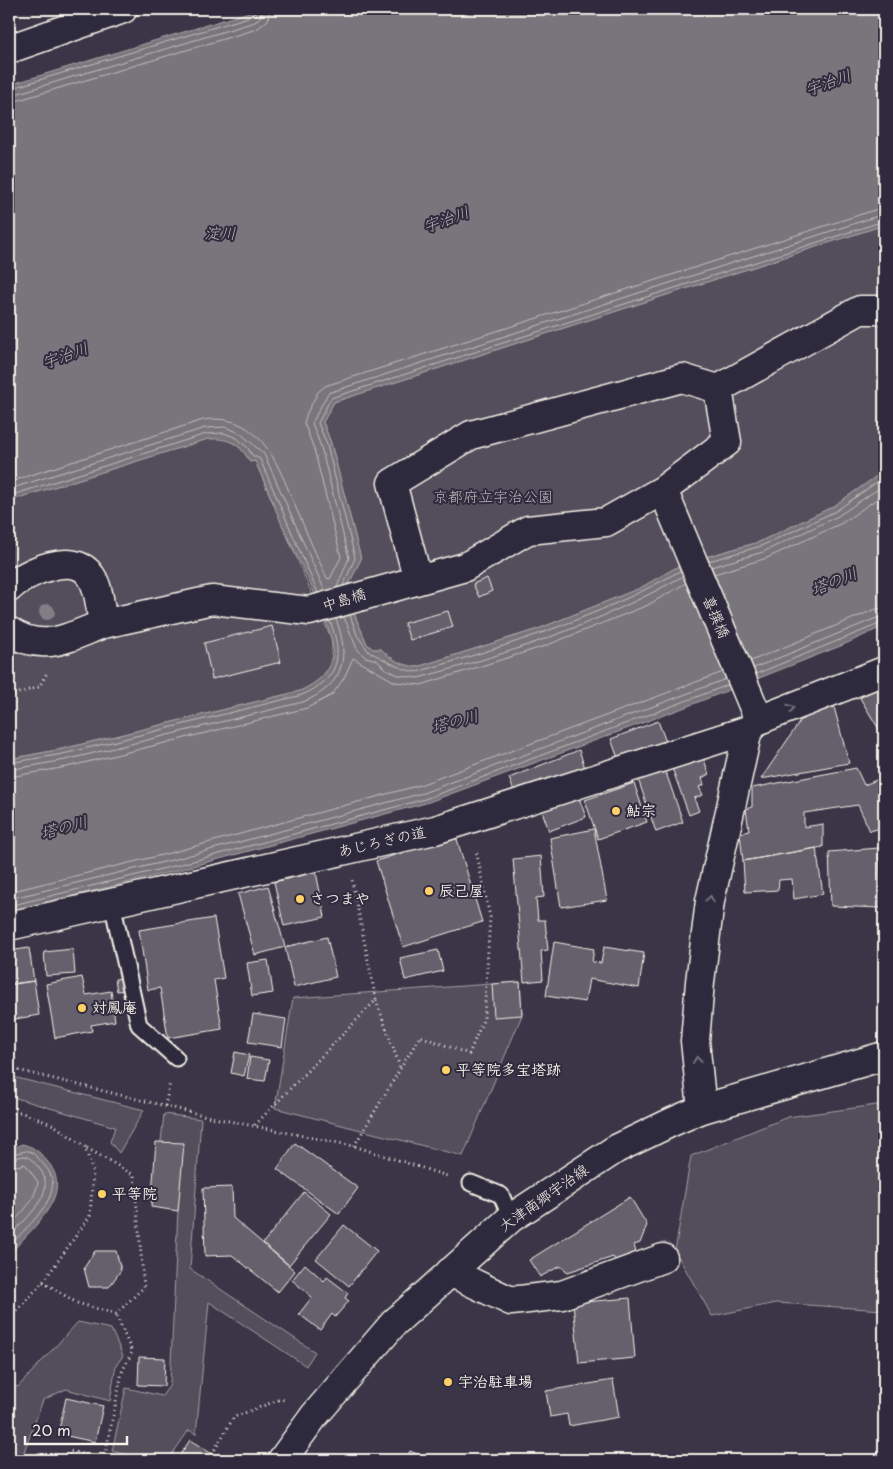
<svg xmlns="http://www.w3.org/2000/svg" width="893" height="1469" viewBox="0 0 893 1469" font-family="'Playpen Sans','Klee One',sans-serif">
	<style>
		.green { fill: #534e5c; stroke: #a4a0a2 }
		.water { fill: #78747b; stroke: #aaa6a7 }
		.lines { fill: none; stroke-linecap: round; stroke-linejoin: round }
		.shore { stroke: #c2bfbc; stroke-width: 1 }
		.building { fill: #65616c; stroke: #f4f1e8 }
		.lane-casing { stroke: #f4f1e8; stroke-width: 19 }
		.street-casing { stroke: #f4f1e8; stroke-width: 31 }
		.primary-casing { stroke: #f4f1e8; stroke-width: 31 }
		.path { stroke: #f4f1e8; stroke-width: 3; stroke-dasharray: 1 4; stroke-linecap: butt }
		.lane { stroke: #2f2a3d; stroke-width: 15 }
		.street { stroke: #2f2a3d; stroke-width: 28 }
		.primary { stroke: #2f2a3d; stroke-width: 28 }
		.tree { fill: #827e85 }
		.oneway { stroke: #747079 }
		.poi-dot { fill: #ffd166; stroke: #2f2a3d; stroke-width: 2 }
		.labels { text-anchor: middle; stroke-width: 4; stroke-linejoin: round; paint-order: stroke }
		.park-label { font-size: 15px; fill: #bcb8b7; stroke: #2f2a3d }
		.street-label { font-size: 15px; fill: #f4f1e8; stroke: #2f2a3d }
		.poi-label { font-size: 15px; font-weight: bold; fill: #f4f1e8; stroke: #2f2a3d; text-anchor: start }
		.water-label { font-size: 16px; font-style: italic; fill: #b6b2b2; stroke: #2f2a3d }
	</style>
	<rect width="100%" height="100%" fill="#3b3647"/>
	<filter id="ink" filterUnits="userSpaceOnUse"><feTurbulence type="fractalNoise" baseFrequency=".02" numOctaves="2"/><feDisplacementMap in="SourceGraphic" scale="10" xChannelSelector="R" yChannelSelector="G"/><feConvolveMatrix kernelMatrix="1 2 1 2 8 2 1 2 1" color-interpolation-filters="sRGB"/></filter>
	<g filter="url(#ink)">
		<path class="green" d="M 884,225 L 884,471 L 834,506 L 759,542 L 684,563 L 640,588 L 538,629 L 417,667 C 401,665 392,660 381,649 L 373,649 L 367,644 L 354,613 L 348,586 L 361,559 L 331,443 L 323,422 L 334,402 Z
			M 223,438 C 237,444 243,449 250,462 L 255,461 L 331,638 C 335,666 325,679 300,691 L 62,749 L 9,759 L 9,501 L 208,439 Z
			M 520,982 L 522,1015 L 463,1156 L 275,1108 L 293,998 Z
			M 9,1076 L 144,1110 L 119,1153 L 110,1142 L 115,1127 L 9,1096 Z
			M 884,1104 L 884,1310 L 776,1303 L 712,1316 L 675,1251 L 691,1156 L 788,1117 Z
			M 164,1114 L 201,1119 L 190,1269 L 315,1352 L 306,1366 L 209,1302 L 196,1434 L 189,1430 L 168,1460 L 149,1460 L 112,1451 L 126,1388 L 162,1396 L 170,1385 L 179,1188 L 160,1150 Z
			M 78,1322 L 111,1329 L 123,1356 L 116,1365 L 110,1401 L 66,1389 L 43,1400 L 21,1460 L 9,1460 L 9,1385 L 18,1387 Z"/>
		<path class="water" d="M 259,9 L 884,9 L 884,225 L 334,402 L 323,422 L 331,443 L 361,559 L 348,586 L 354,613 L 367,644 L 373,649 L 381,649 C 392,660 401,665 417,667 L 538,629 L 640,588 L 684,563 L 759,542 L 834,506 L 884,471 L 884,626 L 843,645 L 683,708 L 426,803 L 175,871 L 9,911 L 9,759 L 62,749 L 300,691 C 316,683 329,675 333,656 C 338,634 293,549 282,525 C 273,503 265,482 255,461 L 250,462 C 240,443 229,438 208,439 L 9,501 L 9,85 Z
			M 22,1144 C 34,1147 39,1151 47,1161 C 77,1195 29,1230 9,1255 L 9,1150 Z"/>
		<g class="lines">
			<path class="shore" d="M 9,89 L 252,16 L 257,9
				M 9,96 L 255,22 L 261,16 L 263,9
				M 9,103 L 257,29 L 268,20 L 270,9
				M 9,482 L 203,420 C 264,411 280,472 299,515 C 308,536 317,557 327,578 L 330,579 L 341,557 L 314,449 L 304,423 L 307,413 L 318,392 L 325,386 L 884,207
				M 9,489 L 205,428 L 225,427 L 240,433 L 264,454 L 325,591
				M 9,496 L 206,434 L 224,433 L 237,438 L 248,448 L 252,455 L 260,459 L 318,593
				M 709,561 L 761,546 L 836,511 L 884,477
				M 711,567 L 763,552 L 838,516 L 884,485
				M 714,574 L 767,558 L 842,523 L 884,494
				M 343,586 L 355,558 L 327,445 L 318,423 L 331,398 L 884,221
				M 337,587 L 349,558 L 321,447 L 312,423 L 328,393 L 884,214
				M 350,615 L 357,635 L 369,652 C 386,659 398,670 417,672 C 508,646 599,617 680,571
				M 344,617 L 357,649 L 365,657 L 377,660 L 384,668 L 398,675 L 418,678 C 509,654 601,623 683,576
				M 751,661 L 876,609 L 884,608
				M 754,668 L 884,615
				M 756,674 L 884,622
				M 9,763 L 63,754 L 302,695 C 339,679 344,657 330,621
				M 9,770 L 65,760 L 303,702 C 343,686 351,658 336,619
				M 9,777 L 67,767 L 307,708 L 332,695 L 344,678 L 353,658 L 395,682 L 421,685 L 545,646 L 648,605 L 686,583
				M 9,892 L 170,853 L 420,785 L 723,672
				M 9,899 L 172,860 L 423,793 L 726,679
				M 9,906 L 174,866 L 425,799 L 728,685
				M 9,1154 C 32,1152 26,1144 45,1166 C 70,1194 25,1227 9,1247
				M 9,1161 C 14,1160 19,1156 24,1156 C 30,1156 35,1164 39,1168 C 60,1193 23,1220 9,1237
				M 9,1168 L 25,1164 L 38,1182 C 35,1201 22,1213 9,1226"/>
		</g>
		<path class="building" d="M 487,578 L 492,591 L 479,597 L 473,584 Z
			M 448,611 L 453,627 L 410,640 L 404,623 Z
			M 272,626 L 281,662 L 212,679 L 204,643 Z
			M 880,686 L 884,692 L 884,729 L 880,731 L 860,698 Z
			M 834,707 L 849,763 L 761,779 L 805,714 Z
			M 658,721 L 666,742 L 619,761 L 611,739 Z
			M 579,750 L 586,771 L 517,799 L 509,778 Z
			M 702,754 L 709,774 L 702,778 L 704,785 L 699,787 L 703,795 L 694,798 L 699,811 L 689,815 L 671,765 Z
			M 663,764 L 683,822 L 656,832 L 636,773 Z
			M 856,768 L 864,785 L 884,777 L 884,827 L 870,831 L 858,805 L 804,813 L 804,827 L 823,824 L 823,847 L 743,861 L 740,833 L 749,831 L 746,809 L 752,807 L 752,788 Z
			M 634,783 L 647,822 L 598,839 L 585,800 Z
			M 579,798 L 586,817 L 549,831 L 542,811 Z
			M 594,829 L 607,900 L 561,907 L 550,838 Z
			M 456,836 L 482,922 L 403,947 L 376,861 Z
			M 816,848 L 823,894 L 794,899 L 792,879 L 779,880 L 778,890 L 745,892 L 743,861 Z
			M 879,848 L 881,908 L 831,906 L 829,852 Z
			M 541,856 L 544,897 L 536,898 L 538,920 L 545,920 L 548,950 L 541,951 L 543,980 L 524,982 L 513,859 Z
			M 316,872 L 325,917 L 284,926 L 274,882 Z
			M 268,886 L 285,947 L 255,955 L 238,894 Z
			M 214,918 L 224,978 L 214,980 L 222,1029 L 168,1038 L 160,988 L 148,990 L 139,930 Z
			M 327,937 L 336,977 L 294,987 L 285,947 Z
			M 554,942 L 594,949 L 592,962 L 601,963 L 604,947 L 644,953 L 639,988 L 589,979 L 585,1002 L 546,996 Z
			M 29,948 L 34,981 L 9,984 L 9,951 Z
			M 73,949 L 75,974 L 46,976 L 44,952 Z
			M 438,950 L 443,971 L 405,980 L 400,958 Z
			M 268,960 L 273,993 L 252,996 L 247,963 Z
			M 82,977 L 86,995 L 111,991 L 115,1021 L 91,1025 L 92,1031 L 55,1038 L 46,984 Z
			M 125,978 L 127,990 L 117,991 L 115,979 Z
			M 34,981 L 39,1015 L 9,1020 L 9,985 Z
			M 520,982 L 522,1015 L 494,1017 L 492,984 Z
			M 253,1014 L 286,1019 L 282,1047 L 248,1042 Z
			M 235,1052 L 249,1055 L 244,1076 L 231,1073 Z
			M 250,1057 L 269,1060 L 265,1081 L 247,1079 Z
			M 156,1142 L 184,1143 L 178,1211 L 151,1207 Z
			M 295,1143 L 358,1188 L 339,1214 L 277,1169 Z
			M 232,1187 L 233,1218 L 295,1271 L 278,1292 L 232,1255 L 205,1256 L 203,1188 Z
			M 304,1192 L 331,1214 L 289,1265 L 263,1243 Z
			M 630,1197 L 647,1225 L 640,1243 L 634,1245 L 637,1256 L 620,1267 L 613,1257 L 568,1272 L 560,1266 L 540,1277 L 529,1260 Z
			M 344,1225 L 377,1251 L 349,1286 L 316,1259 Z
			M 95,1251 L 116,1251 L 121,1270 L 109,1287 L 89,1287 L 84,1268 Z
			M 305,1264 L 324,1281 L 327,1277 L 348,1293 L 345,1298 L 349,1301 L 335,1317 L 332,1314 L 320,1330 L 299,1314 L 312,1297 L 292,1280 Z
			M 630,1298 L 635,1358 L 579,1363 L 573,1303 Z
			M 139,1357 L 165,1358 L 164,1386 L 138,1385 Z
			M 613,1380 L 619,1417 L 569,1426 L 567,1414 L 550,1417 L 546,1391 Z
			M 66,1398 L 103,1406 L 95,1442 L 58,1434 Z
			M 190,1440 L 212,1454 L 221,1460 L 177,1460 Z
			M 410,1451 L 431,1460 L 406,1460 Z"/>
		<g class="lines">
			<g class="lane-casing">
				<path id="lane" d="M 112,903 L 139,1025 L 176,1058
					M 471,1183 L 501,1195 L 511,1218"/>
			</g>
			<g class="street-casing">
				<path id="street" d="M 9,49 L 123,9
					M 663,490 L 759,720
					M 418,580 L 392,483 L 471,435 L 682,378 L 718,389
					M 9,588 C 25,572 75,550 91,576 C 100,589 100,609 103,624 L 212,600 L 309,611 L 465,567 L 528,530 L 606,522 L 663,490 L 727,442 L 718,389 L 860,310 L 884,310
					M 9,631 C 43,654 69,637 103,624
					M 9,926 L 435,830 L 748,730
					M 702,1109 L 695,1041 L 700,982 L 710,901 L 748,730 L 759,720 L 884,671
					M 450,1272 L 511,1301 L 562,1295 L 663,1258"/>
			</g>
			<g class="primary-casing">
				<path id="primary" d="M 282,1460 L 314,1416 L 394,1323 L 511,1218 L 616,1149 L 672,1122 L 702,1109 L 884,1056"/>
			</g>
			<path class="path" d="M 9,696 L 39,687 L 47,673
				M 376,1000 L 400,1067
				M 9,1068 L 219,1119 L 354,1146 L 447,1176
				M 165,1106 L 170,1082
				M 9,1113 L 20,1112 L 54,1125 L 85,1147 L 93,1172 L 90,1216 L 43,1282 L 9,1319
				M 255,1125 L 376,1000 L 352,880
				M 354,1146 L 420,1036 L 469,1054 L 484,1018 L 490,917 L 476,850
				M 43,1282 L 77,1303 L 116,1314 L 144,1287 L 134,1175 L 85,1147
				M 212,1454 L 234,1417 L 281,1399 L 286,1401
				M 68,1460 L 70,1451 L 104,1460
				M 104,1460 L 122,1372 L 132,1352 L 116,1314"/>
			<use href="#lane" class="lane"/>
			<use href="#street" class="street"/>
			<use href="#primary" class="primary"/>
		</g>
		<circle class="tree" cx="47" cy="612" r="8"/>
		<defs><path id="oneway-chevron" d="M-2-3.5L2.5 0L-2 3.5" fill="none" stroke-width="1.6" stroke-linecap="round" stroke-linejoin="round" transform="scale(1.25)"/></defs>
		<g class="oneway">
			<use href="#oneway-chevron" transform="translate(791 708) rotate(-21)"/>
			<use href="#oneway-chevron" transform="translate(710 899) rotate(-80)"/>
			<use href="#oneway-chevron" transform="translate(697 1060) rotate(-96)"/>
		</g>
	</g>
	<g class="poi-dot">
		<circle cx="616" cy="811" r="5"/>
		<circle cx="429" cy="891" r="5"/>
		<circle cx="300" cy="899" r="5"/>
		<circle cx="82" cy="1008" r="5"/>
		<circle cx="446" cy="1070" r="5"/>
		<circle cx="102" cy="1194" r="5"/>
		<circle cx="448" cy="1382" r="5"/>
	</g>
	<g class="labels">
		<g class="park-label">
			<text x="493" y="502">京都府立宇治公園</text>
		</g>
		<g class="street-label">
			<text transform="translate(344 600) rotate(-17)" y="5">中島橋</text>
			<text transform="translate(716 617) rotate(67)" y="5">喜撰橋</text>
			<text transform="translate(382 842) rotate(-13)" y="5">あじろぎの道</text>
			<text transform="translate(544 1198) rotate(-35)" y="5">大津南郷宇治線</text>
		</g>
		<g class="poi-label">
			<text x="626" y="816">鮎宗</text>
			<text x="439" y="896">辰己屋</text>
			<text x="310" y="904">さつまや</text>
			<text x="92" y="1013">対鳳庵</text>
			<text x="456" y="1075">平等院多宝塔跡</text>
			<text x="112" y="1199">平等院</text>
			<text x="458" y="1387">宇治駐車場</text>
		</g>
		<g class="water-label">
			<text transform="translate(828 82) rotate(-20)" y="6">宇治川</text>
			<text transform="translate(446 219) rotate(-20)" y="6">宇治川</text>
			<text x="220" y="239">淀川</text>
			<text transform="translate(65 355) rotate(-20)" y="6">宇治川</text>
			<text transform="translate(834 581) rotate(-22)" y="6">塔の川</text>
			<text transform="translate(455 721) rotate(-15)" y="6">塔の川</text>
			<text transform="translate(64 827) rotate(-15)" y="6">塔の川</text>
		</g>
	</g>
	<rect width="893" height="1469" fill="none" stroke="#2f2a3d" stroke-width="30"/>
	<rect x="15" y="15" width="863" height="1439" fill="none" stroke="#f4f1e8" stroke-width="2" filter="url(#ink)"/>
	<path d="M25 1436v8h102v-8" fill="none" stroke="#f4f1e8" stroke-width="2.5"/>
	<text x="32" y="1436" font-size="15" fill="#f4f1e8" stroke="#2f2a3d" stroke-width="4" paint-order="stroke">20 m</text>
</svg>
